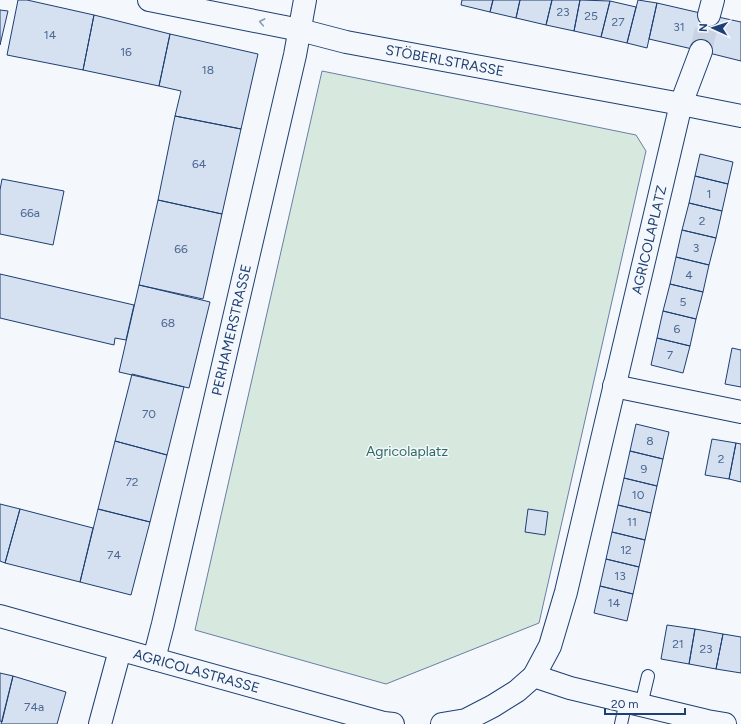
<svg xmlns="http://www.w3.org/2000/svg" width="741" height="724" viewBox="0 0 741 724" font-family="Figtree,sans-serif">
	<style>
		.green { fill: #d7e8df; stroke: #687fa3 }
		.building { fill: #d5e0f0; stroke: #1d3f73 }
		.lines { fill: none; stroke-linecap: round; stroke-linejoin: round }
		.minor-tunnel { stroke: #c9d2e0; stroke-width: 22; stroke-dasharray: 22 11; stroke-linecap: butt }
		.service-casing { stroke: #1d3f73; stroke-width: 14 }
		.minor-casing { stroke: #1d3f73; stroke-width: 24 }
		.service { stroke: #f4f7fb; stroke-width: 12 }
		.minor { stroke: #f4f7fb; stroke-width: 22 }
		.oneway { stroke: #889bb7 }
		.labels { text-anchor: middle; stroke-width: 3; stroke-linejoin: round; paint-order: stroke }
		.number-label { font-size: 12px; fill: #4b6792 }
		.street-label { font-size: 14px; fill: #1d3f73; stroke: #f4f7fb }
		.park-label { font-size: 14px; fill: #2c6c60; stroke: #f4f7fb }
	</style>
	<rect width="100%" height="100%" fill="#f4f7fb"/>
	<path class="green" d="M 322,71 L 636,135 L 646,151 L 539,623 L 386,684 L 195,630 Z"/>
	<path class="building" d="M 18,0 L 27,0 L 94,15 L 83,70 L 7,55 Z
		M 462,0 L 493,0 L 490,12 L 461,5 Z
		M 493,0 L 520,0 L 516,18 L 490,12 Z
		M 520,0 L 552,0 L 546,25 L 516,18 Z
		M 552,0 L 580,0 L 574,31 L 546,25 Z
		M 580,0 L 610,1 L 601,37 L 574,31 Z
		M 638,0 L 657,3 L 647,48 L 627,43 Z
		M 610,1 L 636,7 L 627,43 L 601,37 Z
		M 657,3 L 709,15 L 701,51 L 649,39 Z
		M 0,10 L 8,11 L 0,45 Z
		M 94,15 L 170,34 L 159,86 L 83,70 Z
		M 709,15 L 741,22 L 741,61 L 701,51 Z
		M 170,34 L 258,54 L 241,129 L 175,116 L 181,91 L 159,86 Z
		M 175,116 L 241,129 L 222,214 L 158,200 Z
		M 700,154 L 733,162 L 728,184 L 695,176 Z
		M 695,176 L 728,184 L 722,211 L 689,203 Z
		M 2,179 L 64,191 L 53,245 L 0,234 L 0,190 Z
		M 158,200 L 222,214 L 203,299 L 139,285 Z
		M 689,203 L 722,211 L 716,238 L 682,230 Z
		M 682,230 L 716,238 L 709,265 L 676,257 Z
		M 676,257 L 709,265 L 703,292 L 670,284 Z
		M 0,274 L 134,305 L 126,340 L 115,338 L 114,345 L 0,318 Z
		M 670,284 L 703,292 L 696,319 L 663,311 Z
		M 139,285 L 210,302 L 189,388 L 119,372 Z
		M 663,311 L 696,319 L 690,346 L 657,338 Z
		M 657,338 L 690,346 L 683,373 L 651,365 Z
		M 732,348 L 741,350 L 741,387 L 725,384 Z
		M 132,374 L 184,387 L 167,455 L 115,441 Z
		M 636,424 L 669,432 L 663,459 L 630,451 Z
		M 712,439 L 736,443 L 729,479 L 705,475 Z
		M 115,441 L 167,455 L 150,522 L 98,509 Z
		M 736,443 L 741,444 L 741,482 L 729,479 Z
		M 630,451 L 663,459 L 657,486 L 624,478 Z
		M 624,478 L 657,486 L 651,513 L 618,505 Z
		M 0,504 L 20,509 L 5,563 L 0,561 Z
		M 618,505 L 651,513 L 645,540 L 612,532 Z
		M 20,509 L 93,528 L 80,582 L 5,563 Z
		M 98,509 L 150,522 L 131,595 L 80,582 Z
		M 528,509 L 548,512 L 545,535 L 525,532 Z
		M 612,532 L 645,540 L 639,567 L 606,559 Z
		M 606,559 L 639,567 L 633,594 L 600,586 Z
		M 600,586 L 633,594 L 627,621 L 594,613 Z
		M 667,625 L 695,629 L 689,664 L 661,659 Z
		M 695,629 L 723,634 L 716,669 L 689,664 Z
		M 723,634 L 741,637 L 741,673 L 716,669 Z
		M 0,673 L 13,676 L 2,722 L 0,721 Z
		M 13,676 L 66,692 L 57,724 L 1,724 Z"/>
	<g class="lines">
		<path class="minor-tunnel" d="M 701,51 L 709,15"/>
		<g class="service-casing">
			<path id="service" d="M 641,705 L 648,676
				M 621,724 L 626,701"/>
		</g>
		<g class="minor-casing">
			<g id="minor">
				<path id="s1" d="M 149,0 L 300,30 L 346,42 L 681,104 L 741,116"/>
				<path d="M 709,15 L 713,0"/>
				<path d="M 614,386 L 741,412"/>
				<path id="s2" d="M 0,616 L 384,723 L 393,724"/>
				<path id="s3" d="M 154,659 L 163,624 L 295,55 L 305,0"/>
				<path id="s4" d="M 534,676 L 550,646 L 566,592 L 681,104 L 701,51"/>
				<path d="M 100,724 L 120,650"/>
				<path d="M 442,724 L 466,720 L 493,706 L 517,691 L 534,676 L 570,688 L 707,721 L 725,724"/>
			</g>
		</g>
		<use href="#service" class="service"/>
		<use href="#minor" class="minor"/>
	</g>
	<defs><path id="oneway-chevron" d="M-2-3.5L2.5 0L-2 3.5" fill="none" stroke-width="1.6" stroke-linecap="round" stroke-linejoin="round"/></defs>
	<use class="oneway" href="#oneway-chevron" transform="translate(262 22) rotate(-169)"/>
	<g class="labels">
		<g class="number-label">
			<text x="563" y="16">23</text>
			<text x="591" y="20">25</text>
			<text x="618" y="26">27</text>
			<text x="679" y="31">31</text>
			<text x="50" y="39">14</text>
			<text x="126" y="56">16</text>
			<text x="208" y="74">18</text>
			<text x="199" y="168">64</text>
			<text x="709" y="198">1</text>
			<text x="30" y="217">66a</text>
			<text x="702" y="225">2</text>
			<text x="696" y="252">3</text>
			<text x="181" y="253">66</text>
			<text x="689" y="279">4</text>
			<text x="683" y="306">5</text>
			<text x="168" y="327">68</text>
			<text x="677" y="333">6</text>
			<text x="670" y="359">7</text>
			<text x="149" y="418">70</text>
			<text x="650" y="445">8</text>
			<text x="721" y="463">2</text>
			<text x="644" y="473">9</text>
			<text x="132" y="486">72</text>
			<text x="638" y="499">10</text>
			<text x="632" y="526">11</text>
			<text x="626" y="554">12</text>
			<text x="114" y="559">74</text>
			<text x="620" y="580">13</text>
			<text x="614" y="607">14</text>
			<text x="678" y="648">21</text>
			<text x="706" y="653">23</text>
			<text x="34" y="711">74a</text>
		</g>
		<g class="street-label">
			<text dy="5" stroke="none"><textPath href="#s1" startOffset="302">STÖBERLSTRASSE</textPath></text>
			<text dy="5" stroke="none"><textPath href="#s4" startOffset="452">AGRICOLAPLATZ</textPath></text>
			<text dy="5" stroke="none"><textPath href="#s3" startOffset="338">PERHAMERSTRASSE</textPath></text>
			<text dy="5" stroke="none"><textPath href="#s2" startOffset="204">AGRICOLASTRASSE</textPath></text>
		</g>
		<g class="park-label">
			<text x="407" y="456">Agricolaplatz</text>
		</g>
	</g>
	<g transform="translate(713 28) rotate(273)" stroke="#f4f7fb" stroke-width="3" paint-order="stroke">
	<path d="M0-3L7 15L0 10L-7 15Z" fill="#1d3f73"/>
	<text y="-6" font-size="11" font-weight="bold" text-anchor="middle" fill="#1d3f73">N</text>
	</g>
	<path d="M605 708v6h80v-6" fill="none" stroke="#1d3f73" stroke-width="2"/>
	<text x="611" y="708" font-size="12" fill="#1d3f73" stroke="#f4f7fb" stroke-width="3" paint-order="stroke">20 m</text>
</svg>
